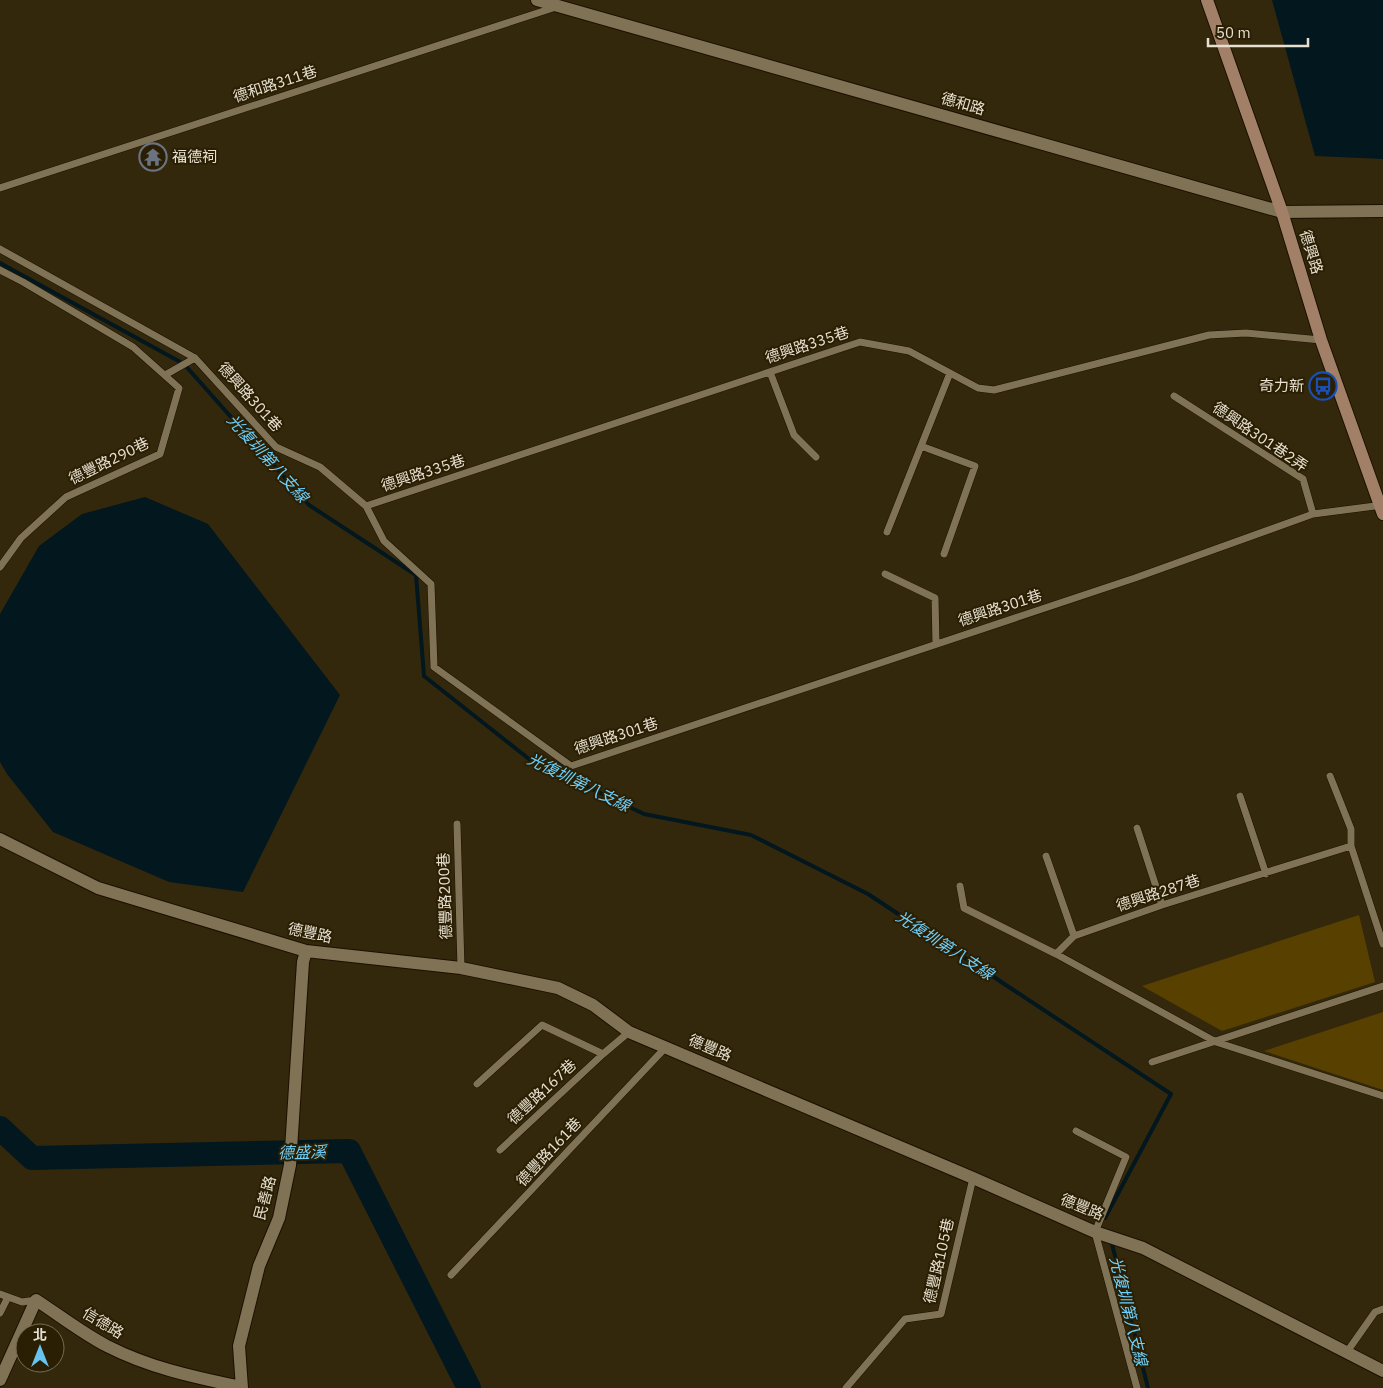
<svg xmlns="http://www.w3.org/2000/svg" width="1383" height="1388" viewBox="0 0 1383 1388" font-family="'IBM Plex Sans','Noto Sans TC',sans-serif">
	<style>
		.green { fill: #574000 }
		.water { fill: #03171f }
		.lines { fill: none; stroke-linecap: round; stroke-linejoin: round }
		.stream { stroke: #03171f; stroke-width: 4 }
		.river { stroke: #03171f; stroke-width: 24 }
		.building { fill: #5d3459; stroke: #6f566b }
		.service-casing { stroke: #1b1000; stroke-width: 8 }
		.minor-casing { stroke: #1b1000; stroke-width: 14 }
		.secondary-casing { stroke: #1b1000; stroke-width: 14 }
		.service { stroke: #7f7255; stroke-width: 7 }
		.minor { stroke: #7f7255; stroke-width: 12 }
		.secondary { stroke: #a28067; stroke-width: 12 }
		.labels { text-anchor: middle; stroke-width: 4; stroke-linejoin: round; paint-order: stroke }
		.street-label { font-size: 15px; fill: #e7e0d0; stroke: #2a1e03 }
		.poi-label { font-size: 15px; fill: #e7e0d0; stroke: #2a1e03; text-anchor: start }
		.water-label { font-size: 16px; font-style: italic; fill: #6dcffa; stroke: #2a1e03 }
	</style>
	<rect width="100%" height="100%" fill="#34280c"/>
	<path class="green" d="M 1359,915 L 1375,982 L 1222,1031 L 1142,986 Z
		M 1383,1012 L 1383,1090 L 1264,1051 Z"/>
	<path class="water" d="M 1272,0 L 1383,0 L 1383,159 L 1315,156 Z
		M 145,497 L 208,524 L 340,695 L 243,892 L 169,882 L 53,832 L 7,774 L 0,762 L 0,614 L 39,546 L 82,514 Z"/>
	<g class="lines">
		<path class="stream" d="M 0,263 L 184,364 L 309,505 L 416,575 L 424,676 L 529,759 L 644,814 L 751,835 L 868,894 L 1171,1094 L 1105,1218
			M 1111,1240 L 1148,1388"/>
		<path class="river" d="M 0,1128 L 32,1158 L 349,1151 L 469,1388"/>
	</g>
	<path class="building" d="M 154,147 L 163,154 L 152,168 L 143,161 Z"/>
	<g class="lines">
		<g class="service-casing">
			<path id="service" d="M 0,188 L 556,7
				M 0,249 L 195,358 L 276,447 L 320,467 L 366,506 L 384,541 L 431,584 L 434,667 L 571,766 L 1135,578 L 1313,514 L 1383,505
				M 0,270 L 23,282 L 133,347 L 179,388 L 160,454 L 66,497 L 21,538 L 0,567
				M 770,372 L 794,435 L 816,457
				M 165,375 L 195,358
				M 1174,396 L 1303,479 L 1313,514
				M 921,446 L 975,466 L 944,554
				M 366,506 L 860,342 L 909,351 L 978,388 L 994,390 L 1209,335 L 1246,333 L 1321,340
				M 887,532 L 950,373
				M 885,574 L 935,598 L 936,644
				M 1330,776 L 1351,829 L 1351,846 L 1383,944
				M 1240,796 L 1266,874
				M 457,824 L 461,968
				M 1137,828 L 1162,905
				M 1046,856 L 1074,936
				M 960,886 L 964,908 L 1056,954 L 1216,1042 L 1383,1096
				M 1056,954 L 1074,936 L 1162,905 L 1351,846
				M 1152,1062 L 1383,986
				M 477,1084 L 542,1025 L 603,1054
				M 1076,1131 L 1126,1157 L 1095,1232 L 1137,1388
				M 500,1150 L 603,1054 L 629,1032
				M 451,1275 L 666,1047
				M 0,1294 L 22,1302 L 36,1300
				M 0,1313 L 8,1297
				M 1349,1349 L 1375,1312 L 1383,1309
				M 846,1388 L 905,1319 L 941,1314 L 973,1178"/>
		</g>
		<g class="minor-casing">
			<path id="minor" d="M 537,0 L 1282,212 L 1383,211
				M 0,839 L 98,888 L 306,951 L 461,968 L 558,988 L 593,1005 L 629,1032 L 973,1178 L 1095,1232 L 1143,1248 L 1383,1371
				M 0,1380 L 36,1300 C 59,1315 82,1333 107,1346 C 150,1368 194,1377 241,1387
				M 242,1388 L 239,1346 L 259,1266 L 279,1218 L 290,1165 L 303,962 L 306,951"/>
		</g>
		<g class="secondary-casing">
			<path id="secondary" d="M 1207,0 L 1282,212 L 1321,340 L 1383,514"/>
		</g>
		<use href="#service" class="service"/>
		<use href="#minor" class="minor"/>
		<use href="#secondary" class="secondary"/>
	</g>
	<defs>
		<g id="temple-ring" transform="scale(1.4375)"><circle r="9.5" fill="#2a1e03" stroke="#6b7280" stroke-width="1.5"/><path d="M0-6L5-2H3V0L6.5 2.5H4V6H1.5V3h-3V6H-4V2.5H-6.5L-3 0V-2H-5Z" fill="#6b7280"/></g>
		<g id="bus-ring" transform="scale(1.4375)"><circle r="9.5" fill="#2a1e03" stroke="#1a4fb4" stroke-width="1.5"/><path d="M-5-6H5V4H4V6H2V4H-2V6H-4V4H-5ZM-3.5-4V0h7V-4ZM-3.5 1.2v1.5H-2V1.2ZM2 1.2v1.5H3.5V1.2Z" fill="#1a4fb4"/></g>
	</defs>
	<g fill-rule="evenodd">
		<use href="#temple-ring" x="153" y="157"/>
		<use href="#bus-ring" x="1323" y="386"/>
	</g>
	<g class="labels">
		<g class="street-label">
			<text transform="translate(275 84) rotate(-18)" y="5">德和路311巷</text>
			<text transform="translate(963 104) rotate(16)" y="5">德和路</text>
			<text transform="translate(1311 252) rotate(73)" y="5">德興路</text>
			<text transform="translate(807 345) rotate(-18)" y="5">德興路335巷</text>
			<text transform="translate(250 397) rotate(48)" y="5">德興路301巷</text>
			<text transform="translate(1260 437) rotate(34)" y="5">德興路301巷2弄</text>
			<text transform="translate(109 461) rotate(-26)" y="5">德豐路290巷</text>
			<text transform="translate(423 473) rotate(-18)" y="5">德興路335巷</text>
			<text transform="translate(1000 608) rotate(-18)" y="5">德興路301巷</text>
			<text transform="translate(616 736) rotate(-18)" y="5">德興路301巷</text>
			<text transform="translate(1158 893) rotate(-18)" y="5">德興路287巷</text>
			<text transform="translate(445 896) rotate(-92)" y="5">德豐路200巷</text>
			<text transform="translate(310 933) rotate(12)" y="5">德豐路</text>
			<text transform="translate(710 1048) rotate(23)" y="5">德豐路</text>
			<text transform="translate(542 1092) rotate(-43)" y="5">德豐路167巷</text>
			<text transform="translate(549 1152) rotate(-47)" y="5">德豐路161巷</text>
			<text transform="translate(265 1198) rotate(-75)" y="5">民善路</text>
			<text transform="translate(1082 1207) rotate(22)" y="5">德豐路</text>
			<text transform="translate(939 1261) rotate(-77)" y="5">德豐路105巷</text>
			<text transform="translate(103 1323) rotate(31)" y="5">信德路</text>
		</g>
		<g class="poi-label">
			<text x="172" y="162">福德祠</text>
			<text x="1304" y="391" text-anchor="end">奇力新</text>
		</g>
		<g class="water-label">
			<text transform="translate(268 458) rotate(48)" y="6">光復圳第八支線</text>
			<text transform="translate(579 782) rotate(26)" y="6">光復圳第八支線</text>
			<text transform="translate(945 945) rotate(33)" y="6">光復圳第八支線</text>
			<text transform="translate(302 1152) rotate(-1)" y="6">德盛溪</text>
			<text transform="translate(1129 1311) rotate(76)" y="6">光復圳第八支線</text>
		</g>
	</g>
	<g transform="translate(40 1348)"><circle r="24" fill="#2a1e03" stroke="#766c55"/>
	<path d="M0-4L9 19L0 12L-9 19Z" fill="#66c4ef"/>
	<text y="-8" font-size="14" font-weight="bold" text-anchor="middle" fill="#e7e0d0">北</text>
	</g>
	<path d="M1208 38v8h100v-8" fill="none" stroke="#e7e0d0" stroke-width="2.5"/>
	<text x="1216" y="38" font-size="15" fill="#e7e0d0" stroke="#2a1e03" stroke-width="4" paint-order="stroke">50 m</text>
</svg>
